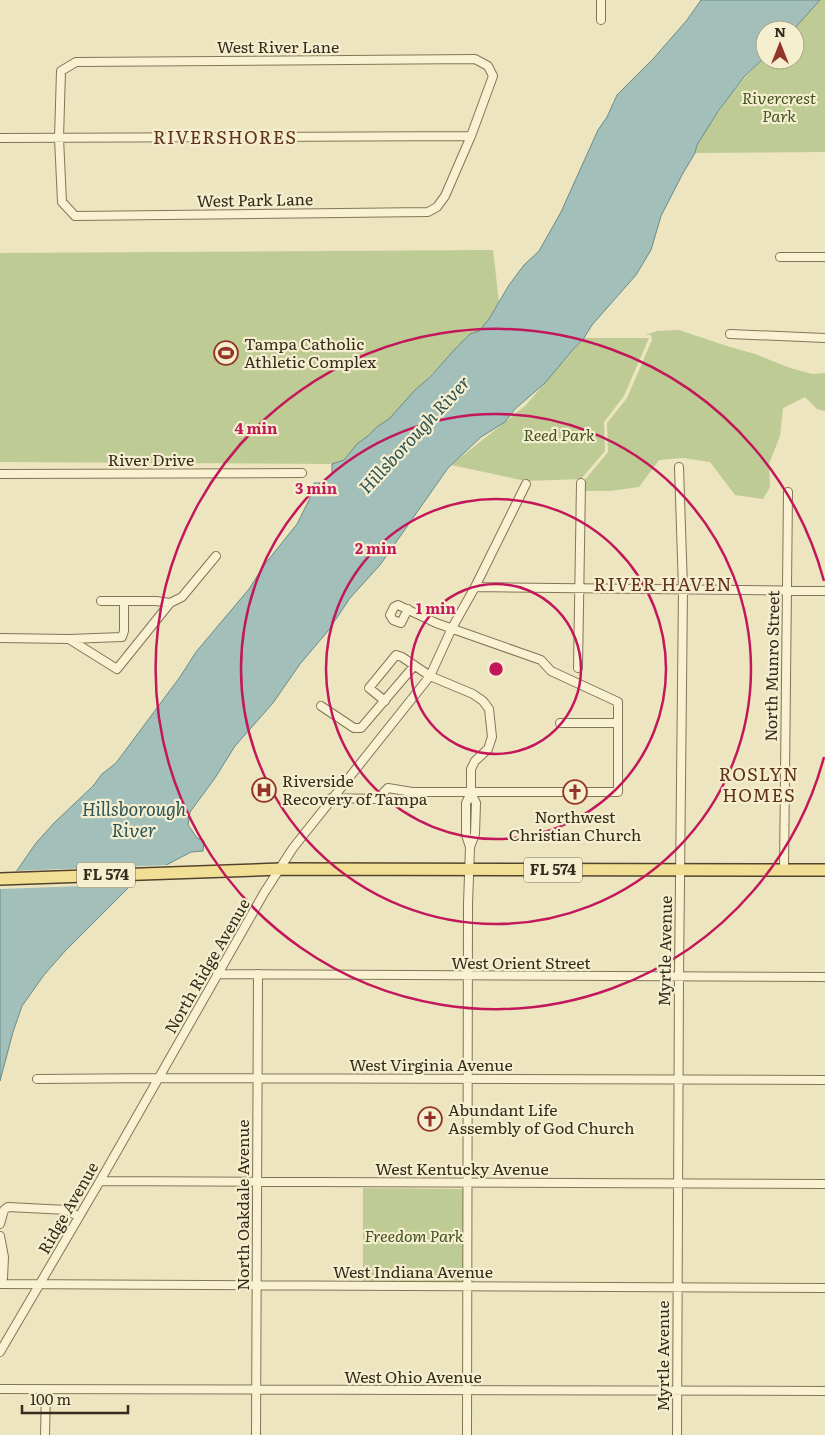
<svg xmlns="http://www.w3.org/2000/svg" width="825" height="1435" viewBox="0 0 825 1435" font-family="Literata,serif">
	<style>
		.green { fill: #becb94 }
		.water { fill: #a2bfba; stroke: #6a8c88 }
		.pier { fill: #ede5bf }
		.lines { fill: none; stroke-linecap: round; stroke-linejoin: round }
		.minor-casing { stroke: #857558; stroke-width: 10 }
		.primary-casing { stroke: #53432c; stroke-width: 14 }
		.minor { stroke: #f8f1d2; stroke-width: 8 }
		.primary { stroke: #f1df96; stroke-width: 11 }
		.ring { fill: none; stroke: #c2185b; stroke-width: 2.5 }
		.labels { text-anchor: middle; stroke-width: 4.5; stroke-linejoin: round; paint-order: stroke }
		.shield { fill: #f5eecf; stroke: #6f6652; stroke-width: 1 }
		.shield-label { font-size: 15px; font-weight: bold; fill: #352b1c }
		.street-label { font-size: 16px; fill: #352b1c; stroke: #f5eecf }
		.park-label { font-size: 16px; font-style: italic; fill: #405123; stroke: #f5eecf }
		.poi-label { font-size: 16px; fill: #352b1c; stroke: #f5eecf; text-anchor: start }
		.neighbourhood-label { font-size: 18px; letter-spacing: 1px; fill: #61331c; stroke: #f5eecf }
		.water-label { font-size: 18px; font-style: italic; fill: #2b5355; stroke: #f5eecf }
		.centre { fill: #c2185b; stroke: #f5eecf; stroke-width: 2.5 }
		.ring-label { font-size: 15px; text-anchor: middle; font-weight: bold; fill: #c2185b; stroke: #f5eecf; stroke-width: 4.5; stroke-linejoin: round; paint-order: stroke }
	</style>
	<rect width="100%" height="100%" fill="#ede5bf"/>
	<path class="green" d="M 820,0 L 825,0 L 825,152 L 695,153 C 697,142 704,134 710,125 C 726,99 743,78 765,57 L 765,60 L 795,60 L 795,30 L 793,30 Z
		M 493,250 L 499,302 L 489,319 L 479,331 L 470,334 L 389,419 L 378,426 L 369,435 L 357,444 L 344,460 L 332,464 L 0,462 L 0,253 Z
		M 679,330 L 730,347 L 755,354 L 790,368 L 812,374 L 825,373 L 825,411 L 817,409 L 805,397 L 783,408 L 780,436 L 769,464 L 770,487 L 763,499 L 735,495 L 710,462 L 683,458 L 659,460 L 639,487 L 610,491 L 584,491 L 584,481 L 608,452 L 607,423 L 627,398 L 652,340 L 651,335 L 645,335 L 657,331 Z
		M 584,338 L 649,338 L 624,396 L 604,422 L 605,451 L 581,479 L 526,481 L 451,465 L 525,406 Z
		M 363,1188 L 464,1189 L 464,1283 L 363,1283 Z"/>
	<path class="water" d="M 701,0 L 820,0 L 793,30 L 765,30 L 765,57 L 744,77 L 719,110 L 697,145 L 695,153 L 682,175 L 661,216 L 651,250 L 636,275 L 592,325 L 584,338 L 571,352 L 545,383 L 515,409 L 505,422 L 481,437 L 448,468 L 380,565 L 350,598 L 328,631 L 300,664 L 273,703 L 235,746 L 215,778 L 190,812 L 188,825 L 197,838 L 204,841 L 203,851 L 191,852 L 134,882 L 66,950 L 44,975 L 22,1006 L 13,1032 L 0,1081 L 0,888 L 18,869 L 36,843 L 54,823 L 93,786 L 102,774 L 116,763 L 180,677 L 196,652 L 249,589 L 265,564 L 297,524 L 311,496 L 314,483 L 321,483 L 332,473 L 332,464 L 344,460 L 357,444 L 369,435 L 378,426 L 389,419 L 415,390 L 430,377 L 455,349 L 470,334 L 479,331 L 489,319 L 509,285 L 524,265 L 539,251 L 561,212 L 598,130 L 607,117 L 617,95 L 653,59 L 687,20 Z"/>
	<path class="pier" d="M 170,865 L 137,884 L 0,889 L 0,884 L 12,871 Z"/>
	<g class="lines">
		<g class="minor-casing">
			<path id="minor" d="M 601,20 L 601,0
				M 475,59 L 488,66 L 493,76 L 471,136 L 445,196 L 437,207 L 428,212 L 75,216 L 62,202 L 59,138 L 61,71 L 76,62 Z
				M 0,138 L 471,136
				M 780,257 L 825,257
				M 730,334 L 825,338
				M 0,474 L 302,473
				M 475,587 L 825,591
				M 101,601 L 156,601 L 170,603
				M 0,638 L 69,639 L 117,669 L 170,603 L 182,597 L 216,556
				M 69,639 L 122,637 L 124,631 L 124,601
				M 578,668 L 581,483
				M 385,701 L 369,688 L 396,655 L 402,657 L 430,676 L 473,694 L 483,701 L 489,709 L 492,737 L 488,749 L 475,761 L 471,769 L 471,793 L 466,803 L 466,835 L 470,847
				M 321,706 L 354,728 L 361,728 L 414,666
				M 560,723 L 618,723
				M 331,798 L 377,799 L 388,788 L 412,792 L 618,792 L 618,702 L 551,671 L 541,660 L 436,623 L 398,605 L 394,607 L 390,615 L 393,620 L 401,623 L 408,609
				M 784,870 L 788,492
				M 217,974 L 825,977
				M 37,1079 L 159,1078 L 825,1080
				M 100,1181 L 825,1184
				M 0,1224 L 4,1210 L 8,1207 L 67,1210 L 79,1217
				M 0,1236 L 4,1257 L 3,1278 L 0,1279
				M 0,1284 L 825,1288
				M 0,1352 L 100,1181 L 264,893 L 293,848 L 430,676 L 452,628 L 475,587 L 526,484
				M 0,1389 L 825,1391
				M 45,1435 L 46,1390
				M 256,1435 L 258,974
				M 467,1435 L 468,904 L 470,847 L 475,834 L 476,803 L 471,793
				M 677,1435 L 679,977 L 683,589 L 679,467"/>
		</g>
		<g class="primary-casing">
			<path id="primary" d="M 0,879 L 281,869 L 825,870"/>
		</g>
		<use href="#minor" class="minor"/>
		<use href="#primary" class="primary"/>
	</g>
	<g class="ring">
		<circle cx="496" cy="669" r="85"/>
		<circle cx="496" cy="669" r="170"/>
		<circle cx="496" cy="669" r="255"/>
		<path d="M824 757A340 340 0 1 1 824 581"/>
	</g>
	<defs>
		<g id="stadium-ring" transform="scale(1.25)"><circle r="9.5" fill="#f5eecf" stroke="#943429" stroke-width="1.5"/><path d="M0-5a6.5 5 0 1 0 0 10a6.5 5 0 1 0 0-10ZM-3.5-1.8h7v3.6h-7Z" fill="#943429"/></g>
		<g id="hospital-ring" transform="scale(1.25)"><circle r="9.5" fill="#f5eecf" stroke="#943429" stroke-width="1.5"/><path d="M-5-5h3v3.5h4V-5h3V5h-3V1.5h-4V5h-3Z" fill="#943429"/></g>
		<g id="church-ring" transform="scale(1.25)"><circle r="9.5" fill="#f5eecf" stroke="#943429" stroke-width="1.5"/><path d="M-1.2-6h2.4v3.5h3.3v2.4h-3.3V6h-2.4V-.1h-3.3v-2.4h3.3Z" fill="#943429"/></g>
	</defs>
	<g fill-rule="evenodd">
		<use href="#stadium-ring" x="226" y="353"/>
		<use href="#hospital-ring" x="264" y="790"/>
		<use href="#church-ring" x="575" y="792"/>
		<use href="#church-ring" x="430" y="1119"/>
	</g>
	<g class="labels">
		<g class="shield">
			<rect x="524" y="857.5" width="58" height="25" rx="4"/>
			<rect x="77" y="862.5" width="58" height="25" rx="4"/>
		</g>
		<g class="shield-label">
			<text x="553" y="875">FL 574</text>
			<text x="106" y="880">FL 574</text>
		</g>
		<g class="street-label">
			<text x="278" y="53">West River Lane</text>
			<text transform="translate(255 200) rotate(-1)" y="6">West Park Lane</text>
			<text x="151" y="466">River Drive</text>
			<text transform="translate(772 666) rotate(-89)" y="6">North Munro Street</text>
			<text transform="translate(665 951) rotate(-89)" y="6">Myrtle Avenue</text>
			<text x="521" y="969">West Orient Street</text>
			<text transform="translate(207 966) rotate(-60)" y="6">North Ridge Avenue</text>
			<text x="431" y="1071">West Virginia Avenue</text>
			<text x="462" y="1175">West Kentucky Avenue</text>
			<text transform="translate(243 1205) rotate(-90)" y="6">North Oakdale Avenue</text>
			<text transform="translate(68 1208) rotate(-60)" y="6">Ridge Avenue</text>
			<text x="413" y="1278">West Indiana Avenue</text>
			<text transform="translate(663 1356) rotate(-90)" y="6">Myrtle Avenue</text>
			<text x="413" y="1383">West Ohio Avenue</text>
		</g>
		<g class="park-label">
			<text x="779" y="104">Rivercrest<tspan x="779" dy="18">Park</tspan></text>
			<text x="559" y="441">Reed Park</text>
			<text x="414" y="1242">Freedom Park</text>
		</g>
		<g class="poi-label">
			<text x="244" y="350">Tampa Catholic<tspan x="244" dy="18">Athletic Complex</tspan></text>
			<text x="282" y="787">Riverside<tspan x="282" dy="18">Recovery of Tampa</tspan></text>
			<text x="575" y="823" text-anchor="middle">Northwest<tspan x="575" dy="18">Christian Church</tspan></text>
			<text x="448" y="1116">Abundant Life<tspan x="448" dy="18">Assembly of God Church</tspan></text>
		</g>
		<g class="neighbourhood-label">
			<text x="225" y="144">RIVERSHORES</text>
			<text x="663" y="591">RIVER HAVEN</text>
			<text x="759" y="781">ROSLYN<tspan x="759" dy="21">HOMES</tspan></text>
		</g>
		<g class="water-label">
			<text transform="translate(415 435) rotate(-47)" y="6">Hillsborough River</text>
			<text x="134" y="816">Hillsborough<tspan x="134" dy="21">River</tspan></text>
		</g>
	</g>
	<circle cx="496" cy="669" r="8" class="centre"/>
	<g class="ring-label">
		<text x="256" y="434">4 min</text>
		<text x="316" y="494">3 min</text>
		<text x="376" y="554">2 min</text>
		<text x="436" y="614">1 min</text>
	</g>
	<g transform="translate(780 45)"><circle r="24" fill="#f5eecf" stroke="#a8a087"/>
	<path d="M0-4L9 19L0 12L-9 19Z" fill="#943429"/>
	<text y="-8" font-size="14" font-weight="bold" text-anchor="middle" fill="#352b1c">N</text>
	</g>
	<path d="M22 1405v8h106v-8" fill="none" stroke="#352b1c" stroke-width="2.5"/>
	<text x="30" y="1405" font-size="15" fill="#352b1c" stroke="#f5eecf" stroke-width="4" paint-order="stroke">100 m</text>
</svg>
